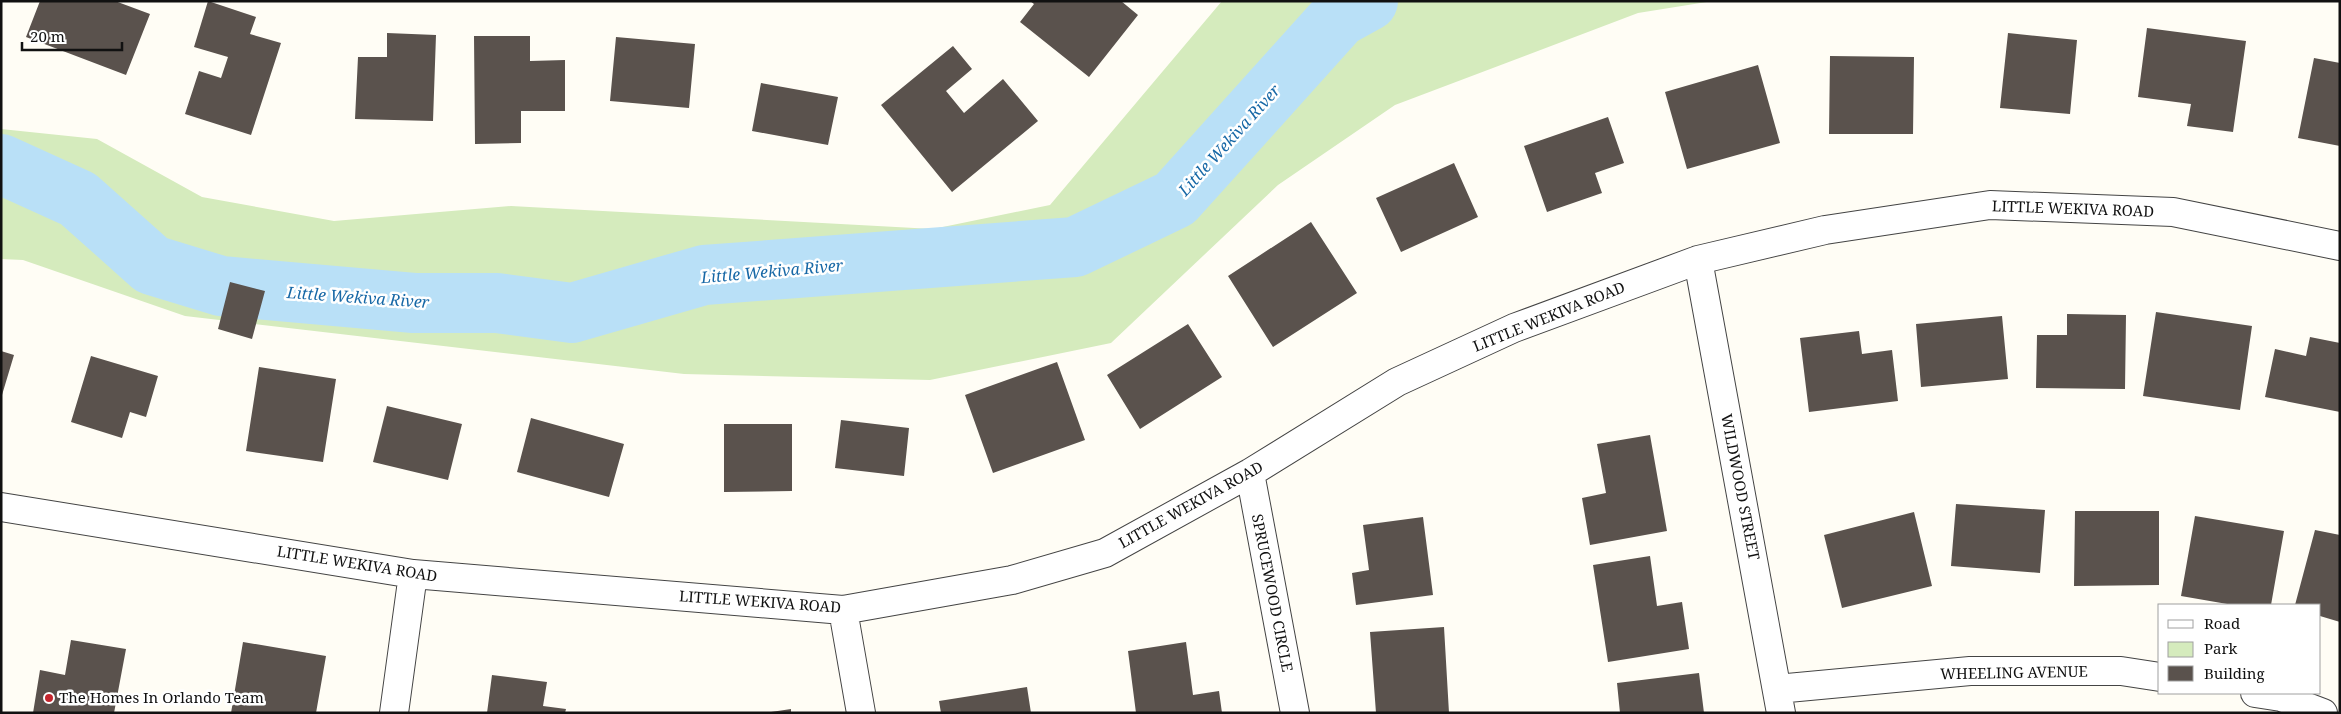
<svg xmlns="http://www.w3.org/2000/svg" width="2341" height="714" viewBox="0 0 2341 714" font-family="'Noto Serif',serif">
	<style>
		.green { fill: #d5ebbd }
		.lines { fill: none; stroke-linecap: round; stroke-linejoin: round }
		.river { stroke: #b9e0f7; stroke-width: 60 }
		.building { fill: #5a524d }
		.minor-casing { stroke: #444; stroke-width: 30 }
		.minor { stroke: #fff; stroke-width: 28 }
		.poi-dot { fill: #c4262e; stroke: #fff; stroke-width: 2 }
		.labels { text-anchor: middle; stroke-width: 5; stroke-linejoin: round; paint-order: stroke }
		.street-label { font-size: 15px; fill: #111; stroke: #fff }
		.poi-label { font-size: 15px; fill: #111; stroke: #fff; text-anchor: start }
		.water-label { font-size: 16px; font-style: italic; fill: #1768a6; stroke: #fff }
	</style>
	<rect width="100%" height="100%" fill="#fffdf5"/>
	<path class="green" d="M 1222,1 L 1713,1 L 1638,13 L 1395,105 L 1278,185 L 1111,343 L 930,380 L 684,374 L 185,316 L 23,260 L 1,259 L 1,129 L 97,139 L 202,197 L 334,221 L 511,206 L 933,229 L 1050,205 Z"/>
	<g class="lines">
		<path class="river" d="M 1,164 L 78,199 L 152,265 L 221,286 L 414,303 L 497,303 L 572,313 L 704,275 L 1075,247 L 1175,199 L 1339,17 L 1368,1"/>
	</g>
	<path class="building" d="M 40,1 L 115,1 L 150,14 L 126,75 L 26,37 Z
		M 208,1 L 256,17 L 250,34 L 281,43 L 251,135 L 185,114 L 199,71 L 221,78 L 228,57 L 194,47 Z
		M 1030,1 L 1121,1 L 1138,15 L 1089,77 L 1020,22 L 1034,4 Z
		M 2147,28 L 2246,41 L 2233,132 L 2187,126 L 2191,104 L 2138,97 Z
		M 387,33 L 436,35 L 433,121 L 355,119 L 358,57 L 387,57 Z
		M 2008,33 L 2077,40 L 2070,114 L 2000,108 Z
		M 474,36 L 530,36 L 530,61 L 565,60 L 565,111 L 521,111 L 521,143 L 475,144 Z
		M 616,37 L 695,44 L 689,108 L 610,101 Z
		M 953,46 L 972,69 L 946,91 L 964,113 L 1003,79 L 1038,121 L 952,192 L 881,105 Z
		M 1830,56 L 1914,57 L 1913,134 L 1829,134 Z
		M 2314,58 L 2340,63 L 2340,146 L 2298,138 Z
		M 1758,65 L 1780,143 L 1687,169 L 1665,92 Z
		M 761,83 L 838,97 L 828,145 L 752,131 Z
		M 1608,117 L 1624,163 L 1595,173 L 1602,193 L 1547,212 L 1524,146 Z
		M 1454,163 L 1478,217 L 1401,252 L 1376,198 Z
		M 1311,222 L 1357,293 L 1273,347 L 1228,276 Z
		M 230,282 L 265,291 L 252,339 L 218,329 Z
		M 2156,312 L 2252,326 L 2240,410 L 2143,396 Z
		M 2067,314 L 2126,315 L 2125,389 L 2036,388 L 2037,335 L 2067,335 Z
		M 2002,316 L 2008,379 L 1921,387 L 1916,324 Z
		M 1188,324 L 1222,377 L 1140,429 L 1107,375 Z
		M 1859,331 L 1862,354 L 1892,350 L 1898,401 L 1809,412 L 1800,338 Z
		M 2310,337 L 2340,343 L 2340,412 L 2265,397 L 2275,349 L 2306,356 Z
		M 1,351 L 14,355 L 2,395 L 1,395 Z
		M 91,356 L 158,376 L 146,417 L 130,412 L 122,438 L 71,422 Z
		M 1057,362 L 1085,440 L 993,473 L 965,395 Z
		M 259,367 L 336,379 L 323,462 L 246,451 Z
		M 387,406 L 462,424 L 448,480 L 373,462 Z
		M 531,418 L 624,444 L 609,497 L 517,472 Z
		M 841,420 L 909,428 L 904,476 L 835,468 Z
		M 724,424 L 792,424 L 792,491 L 724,492 Z
		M 1650,435 L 1667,531 L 1590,545 L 1582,498 L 1606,493 L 1597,444 Z
		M 1956,504 L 2045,510 L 2040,573 L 1951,566 Z
		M 2075,511 L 2159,511 L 2159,585 L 2074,586 Z
		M 1914,512 L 1932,586 L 1842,608 L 1824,535 Z
		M 2195,516 L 2284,531 L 2271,605 L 2233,605 L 2181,596 Z
		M 1423,517 L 1433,595 L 1356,605 L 1352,573 L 1369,570 L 1363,525 Z
		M 2315,530 L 2340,535 L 2340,622 L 2320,616 L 2320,605 L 2295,605 Z
		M 1650,556 L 1657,606 L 1682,602 L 1689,649 L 1608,662 L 1593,565 Z
		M 1444,627 L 1449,713 L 1376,713 L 1370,632 Z
		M 71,640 L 126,649 L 114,713 L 33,713 L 40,670 L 65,675 Z
		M 243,642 L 326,656 L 316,713 L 231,713 Z
		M 1186,642 L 1193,695 L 1219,691 L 1222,713 L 1136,713 L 1128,651 Z
		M 1699,673 L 1704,713 L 1620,713 L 1617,683 Z
		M 492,675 L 547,682 L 543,706 L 566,709 L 565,713 L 487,713 Z
		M 1027,687 L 1031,713 L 941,713 L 939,701 Z
		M 791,709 L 791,713 L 771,713 L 771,712 Z"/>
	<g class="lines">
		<g class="minor-casing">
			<path id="minor" d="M 1698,260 L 1781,713
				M 1250,473 L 1295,713
				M 1,507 L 413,574 L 843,610 L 1012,580 L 1105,553 L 1250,473 L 1397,382 L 1514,328 L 1698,260 L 1825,230 L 1990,205 L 2173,212 L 2340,246
				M 843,610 L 861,713
				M 1777,689 L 1970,671 L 2121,671 L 2160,677
				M 2255,693 L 2281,697 L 2323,713
				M 394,713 L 413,574"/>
		</g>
		<use href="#minor" class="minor"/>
	</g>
	<circle class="poi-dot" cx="49" cy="698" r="5"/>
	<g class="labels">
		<g class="street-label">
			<text transform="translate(2073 209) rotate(2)" y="5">LITTLE WEKIVA ROAD</text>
			<text transform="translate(1549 317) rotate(-22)" y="5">LITTLE WEKIVA ROAD</text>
			<text transform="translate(1740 487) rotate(79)" y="5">WILDWOOD STREET</text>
			<text transform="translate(1191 505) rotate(-29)" y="5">LITTLE WEKIVA ROAD</text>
			<text transform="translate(357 564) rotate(9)" y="5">LITTLE WEKIVA ROAD</text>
			<text transform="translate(1272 593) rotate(79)" y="5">SPRUCEWOOD CIRCLE</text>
			<text transform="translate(760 602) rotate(4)" y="5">LITTLE WEKIVA ROAD</text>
			<text transform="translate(2014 673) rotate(-1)" y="5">WHEELING AVENUE</text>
		</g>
		<g class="poi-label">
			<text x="59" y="703">The Homes In Orlando Team</text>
		</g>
		<g class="water-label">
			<text transform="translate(1229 140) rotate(-48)" y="6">Little Wekiva River</text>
			<text transform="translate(772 271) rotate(-5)" y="6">Little Wekiva River</text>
			<text transform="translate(358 297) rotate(4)" y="6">Little Wekiva River</text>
		</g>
	</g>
	<rect width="2341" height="714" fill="none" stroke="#111111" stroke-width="5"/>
	<rect x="2158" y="604" width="162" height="90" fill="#ffffff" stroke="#a0a0a0"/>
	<rect x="2168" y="620" width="25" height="8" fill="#ffffff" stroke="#a0a0a0"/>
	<text x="2204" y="629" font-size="15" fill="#111111">Road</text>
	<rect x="2168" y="642" width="25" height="15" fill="#d5ebbd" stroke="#a0a0a0"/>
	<text x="2204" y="654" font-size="15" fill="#111111">Park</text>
	<rect x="2168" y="666" width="25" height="15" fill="#5a524d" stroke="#a0a0a0"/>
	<text x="2204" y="679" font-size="15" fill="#111111">Building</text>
	<path d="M22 42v8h100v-8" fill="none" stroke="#111111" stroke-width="2.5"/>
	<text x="30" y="42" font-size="15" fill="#111111" stroke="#ffffff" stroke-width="4" paint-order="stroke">20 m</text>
</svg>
